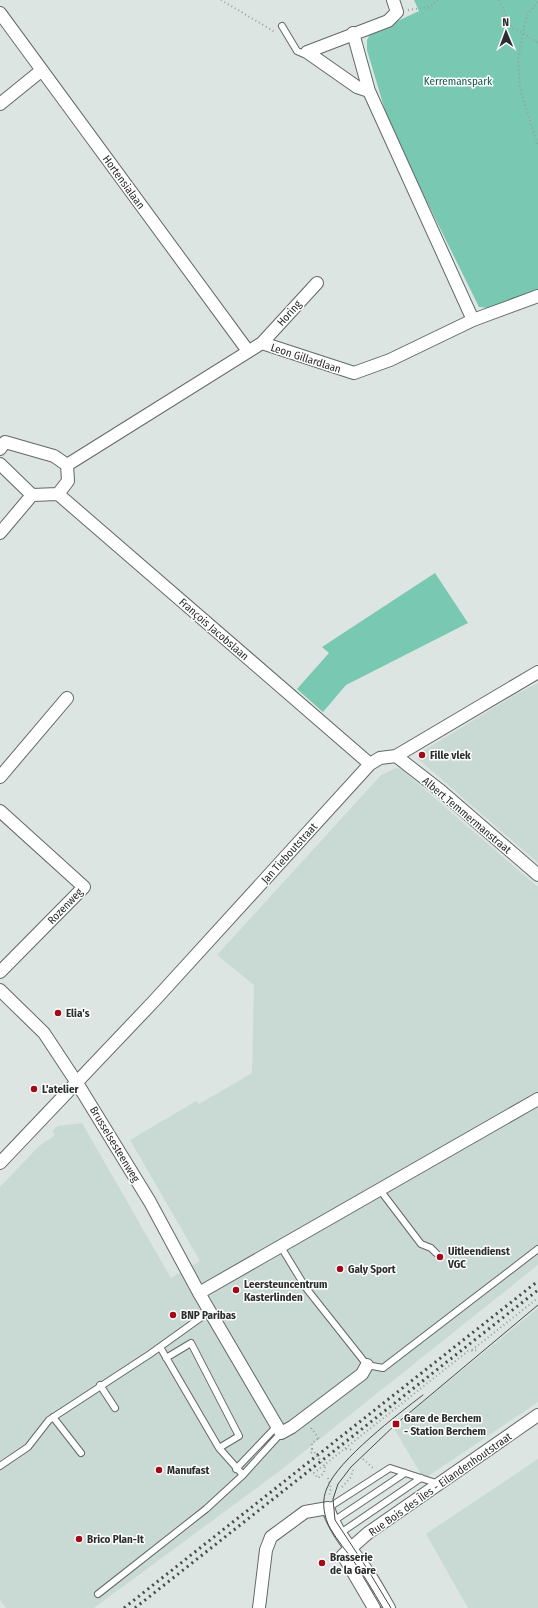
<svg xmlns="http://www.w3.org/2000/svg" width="538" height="1608" viewBox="0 0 538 1608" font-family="'Fira Sans Condensed',sans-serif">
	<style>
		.built { fill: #c9dad5 }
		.green { fill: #78c8b2 }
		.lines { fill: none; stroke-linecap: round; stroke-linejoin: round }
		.service-casing { stroke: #626966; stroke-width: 8 }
		.minor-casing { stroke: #626966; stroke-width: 14 }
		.path { stroke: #999f9d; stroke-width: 2; stroke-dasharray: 1 3; stroke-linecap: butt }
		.service { stroke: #fff; stroke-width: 6 }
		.minor { stroke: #fff; stroke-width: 12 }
		.tram { stroke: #474a49; stroke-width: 1 }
		.rail { stroke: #474a49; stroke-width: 3; stroke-dasharray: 2 4; stroke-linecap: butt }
		.path-bridge { stroke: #999f9d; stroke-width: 2; stroke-dasharray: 1 3; stroke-linecap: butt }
		.poi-dot { fill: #a4091b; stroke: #fff; stroke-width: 1.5 }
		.labels { text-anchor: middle; stroke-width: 3; stroke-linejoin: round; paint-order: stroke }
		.park-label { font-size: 11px; fill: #0d5748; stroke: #fff }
		.street-label { font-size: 11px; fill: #2b2e2d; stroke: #fff }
		.poi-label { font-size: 11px; font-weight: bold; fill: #2b2e2d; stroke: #fff; text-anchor: start }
	</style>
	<rect width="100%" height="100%" fill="#dde5e2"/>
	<path class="built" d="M 538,683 L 538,863 L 417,758 L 418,754 L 515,695 Z
		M 396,768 L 401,769 L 538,887 L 538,1265 L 281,1470 L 94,1608 L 6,1608 L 0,1600 L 0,1187 L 39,1146 L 55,1135 L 52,1131 L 58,1126 L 82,1123 L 171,1278 L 200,1261 L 130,1140 L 196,1101 L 199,1104 L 252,1073 L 254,985 L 217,955 L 381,775 Z
		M 538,1308 L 538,1402 L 424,1479 L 393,1427 Z
		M 538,1459 L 538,1608 L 468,1608 L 426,1534 Z"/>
	<path class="green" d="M 414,0 L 538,0 L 538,292 L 488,308 L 479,307 L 390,127 L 367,50 L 367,40 L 370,34 L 419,11 Z
		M 435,573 L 468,623 L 346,685 L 323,712 L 297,689 L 329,653 L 322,647 Z"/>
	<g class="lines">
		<g class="service-casing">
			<path id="service" d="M 282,26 L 297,51 L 304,54 L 307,52
				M 380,1190 L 421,1244 L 431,1248 L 436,1253
				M 281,1247 L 306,1288 L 367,1365 L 383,1368 L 538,1249
				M 166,1358 L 191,1343 L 239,1436 L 219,1448
				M 100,1385 L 115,1408
				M 53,1417 L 81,1453
				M 0,1466 L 28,1447 L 49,1420 L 150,1354 L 210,1311
				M 236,1469 L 277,1426
				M 243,1475 L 281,1433
				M 328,1508 L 390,1468 L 439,1484
				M 332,1522 L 405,1473
				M 339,1534 L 421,1478
				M 98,1594 L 206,1509 L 243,1475 L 219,1448 L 160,1347"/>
		</g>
		<g class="minor-casing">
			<path id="minor" d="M 0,13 L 248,351
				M 353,33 L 369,91 L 473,320
				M 369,91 L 357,87 L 307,52 L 388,21 L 397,12 L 393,0
				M 0,104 L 42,70
				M 262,343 L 317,283
				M 0,449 L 5,442 L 54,456 L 67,465 L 68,481 L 58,494
				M 0,464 L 32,495 L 58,494
				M 67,465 L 262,343 L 354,373 L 390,360 L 473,320 L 538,296
				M 58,494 L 370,764
				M 0,533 L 32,495
				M 396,756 L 441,791 L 538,875
				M 0,777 L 67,698
				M 0,811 L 84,887 L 0,972
				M 0,990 L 44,1033 L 77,1083 L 150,1202 L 199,1293 L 281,1433 L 292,1427 L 362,1374 L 367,1365
				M 0,1163 L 154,1001 L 370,764 L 380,758 L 396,756 L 538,672
				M 199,1293 L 538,1099
				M 259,1608 L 266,1550 L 271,1537 L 305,1512 L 328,1508 C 336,1533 353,1550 367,1571 C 375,1583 382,1596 389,1608
				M 374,1608 L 343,1555 L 368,1533 L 538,1415"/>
		</g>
		<path class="path" d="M 221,0 L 275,32
			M 499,0 L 512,28 L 523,33 L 518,60 L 520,89 L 538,146
			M 538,2 L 527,15 L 523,33 L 538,43
			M 408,10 L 430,7 L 438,0
			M 472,1350 L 538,1298
			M 311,1428 L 320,1440
			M 312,1449 L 312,1443 L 319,1438
			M 346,1449 L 354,1450
			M 311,1453 L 313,1451
			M 363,1459 L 373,1468
			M 325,1467 L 324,1473 L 318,1478 L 314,1473 L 468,1351 L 479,1350
			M 328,1478 L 331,1488 L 329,1497
			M 342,1487 L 351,1477 L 353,1470"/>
		<use href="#service" class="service"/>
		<use href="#minor" class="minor"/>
		<path class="tram" d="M 383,1608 C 373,1591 364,1575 352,1559 C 344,1548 334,1536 328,1524 C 323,1512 322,1499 327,1488 C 338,1460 398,1414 423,1395
			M 391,1608 L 368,1570 L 335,1520 L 333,1499 L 338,1484 L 351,1467 L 396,1424 L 538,1305"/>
		<path class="rail" d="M 124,1608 L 538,1281
			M 135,1608 L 538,1290"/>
		<path class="path-bridge" d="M 312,1449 L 325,1467"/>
	</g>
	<g class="poi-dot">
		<circle cx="422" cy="755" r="4"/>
		<circle cx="58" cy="1013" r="4"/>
		<circle cx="34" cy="1089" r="4"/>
		<circle cx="440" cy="1257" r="4"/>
		<circle cx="340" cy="1269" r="4"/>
		<circle cx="236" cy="1290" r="4"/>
		<circle cx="173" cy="1315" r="4"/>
		<rect x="392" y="1420" width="8" height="8" rx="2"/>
		<circle cx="159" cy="1470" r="4"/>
		<circle cx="79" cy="1539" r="4"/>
		<circle cx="322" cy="1563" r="4"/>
	</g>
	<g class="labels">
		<g class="park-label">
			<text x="458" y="85">Kerremanspark</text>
		</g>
		<g class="street-label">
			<text transform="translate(124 182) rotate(54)" y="4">Hortensialaan</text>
			<text transform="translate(289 313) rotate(-48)" y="4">Horing</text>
			<text transform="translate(306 358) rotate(18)" y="4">Leon Gillardlaan</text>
			<text transform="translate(214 629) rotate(41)" y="4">François Jacobslaan</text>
			<text transform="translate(467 815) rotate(40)" y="4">Albert Temmermanstraat</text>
			<text transform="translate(289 853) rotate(-48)" y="4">Jan Tieboutstraat</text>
			<text transform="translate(65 906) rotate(-46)" y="4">Rozenweg</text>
			<text transform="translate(115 1144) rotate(59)" y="4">Brusselsesteenweg</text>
			<text transform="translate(440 1484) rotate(-35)" y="4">Rue Bois des Îles - Eilandenhoutstraat</text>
		</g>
		<g class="poi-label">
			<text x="430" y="759">Fille vlek</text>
			<text x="66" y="1017">Elia's</text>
			<text x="42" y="1093">L'atelier</text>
			<text x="448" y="1255">Uitleendienst<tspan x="448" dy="13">VGC</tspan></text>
			<text x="348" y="1273">Galy Sport</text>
			<text x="244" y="1288">Leersteuncentrum<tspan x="244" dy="13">Kasterlinden</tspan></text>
			<text x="181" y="1319">BNP Paribas</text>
			<text x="404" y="1422">Gare de Berchem<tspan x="404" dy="13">- Station Berchem</tspan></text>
			<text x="167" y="1474">Manufast</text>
			<text x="87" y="1543">Brico Plan-It</text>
			<text x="330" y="1561">Brasserie<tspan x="330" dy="13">de la Gare</tspan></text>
		</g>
	</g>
	<g transform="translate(506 32) rotate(359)" stroke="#ffffff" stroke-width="3" paint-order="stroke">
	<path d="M0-3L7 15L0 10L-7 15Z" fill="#2b2e2d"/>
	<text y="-6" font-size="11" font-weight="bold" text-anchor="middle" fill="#2b2e2d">N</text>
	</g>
</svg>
